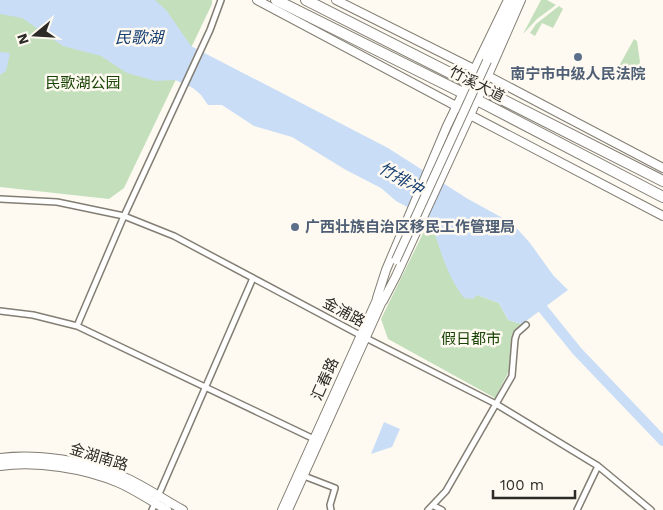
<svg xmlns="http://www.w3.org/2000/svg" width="663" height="510" viewBox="0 0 663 510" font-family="'Work Sans','Noto Sans SC',sans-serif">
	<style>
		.green { fill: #c4dfbb }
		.water { fill: #c9ddf7 }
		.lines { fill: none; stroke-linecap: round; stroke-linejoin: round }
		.river { stroke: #c9ddf7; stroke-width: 10 }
		.street-casing { stroke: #837e74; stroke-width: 8 }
		.secondary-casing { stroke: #837e74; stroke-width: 10 }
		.highway-casing { stroke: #837e74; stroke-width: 12 }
		.street { stroke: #fff; stroke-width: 5 }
		.secondary { stroke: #fff; stroke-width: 8 }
		.highway { stroke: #fff; stroke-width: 10 }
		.secondary-bridge-casing { stroke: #837e74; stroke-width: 10; stroke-linecap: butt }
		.secondary-bridge { stroke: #fff; stroke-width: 8 }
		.service-dot { fill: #5c6f8a; stroke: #fefaf1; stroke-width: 2 }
		.labels { text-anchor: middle; stroke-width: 5; stroke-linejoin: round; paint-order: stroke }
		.service-label { font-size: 15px; font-weight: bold; fill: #4e5e75; stroke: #fefaf1 }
		.park-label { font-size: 15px; fill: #194304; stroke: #fefaf1 }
		.street-label { font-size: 15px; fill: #2d2b27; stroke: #fefaf1 }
		.water-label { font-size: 16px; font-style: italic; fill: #153e71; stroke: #fefaf1 }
	</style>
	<rect width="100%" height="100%" fill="#fefaf1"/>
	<path class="green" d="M 0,0 L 212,0 L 212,4 L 124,188 L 109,199 L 0,187 Z
		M 541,0 L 547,0 L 556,5 L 537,19 L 523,34 Z
		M 559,6 L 563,9 L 553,28 L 542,23 L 535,36 L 530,33 L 536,24 Z
		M 634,39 L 637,41 L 640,62 L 633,82 L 625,77 L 629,70 L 619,66 Z
		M 430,219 L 444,260 L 477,295 L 499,303 L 508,320 L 522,324 L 513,335 L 510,369 L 495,398 L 388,339 L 381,319 Z"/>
	<path class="water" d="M 0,0 L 155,0 L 166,10 L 191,46 L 388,148 L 468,199 L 512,223 L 530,243 L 553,275 L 568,290 L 522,324 L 508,320 L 499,303 L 477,295 L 473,299 L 464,298 C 446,275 439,245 430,219 L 396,201 L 381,188 L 346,170 L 292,137 L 254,126 L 222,105 L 208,105 L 201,95 L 193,88 L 175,80 L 156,81 L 127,73 L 101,56 L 63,46 L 22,18 L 0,14 Z
		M 0,52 L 10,53 L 6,71 L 0,75 Z
		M 384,422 L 400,429 L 392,447 L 371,454 Z"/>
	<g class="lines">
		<path class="river" d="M 535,299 L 577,351 L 663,441"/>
		<g class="street-casing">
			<path id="street" d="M 0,199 L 57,202 L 124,216 L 174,236 L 360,335 L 496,404 L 598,466 L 651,510
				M 0,311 L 33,315 L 77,326 L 314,439
				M 77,326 L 124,216 L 210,30 L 221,0
				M 304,476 L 335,488 L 330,505 L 331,510
				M 434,506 L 442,510
				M 152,510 L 253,278
				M 428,510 L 446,491 L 512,376 L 515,339 L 517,333 L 526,325
				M 577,510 L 598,466"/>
		</g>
		<g class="secondary-casing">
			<path id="secondary" d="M 257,0 L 456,106 L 470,115 L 663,216
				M 336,0 L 488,76 L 663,168
				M 487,61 L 515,0
				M 377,298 L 386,270 L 447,126 L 508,0
				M 383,301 L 396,276 L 482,89 L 521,0
				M 0,458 C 37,453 88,461 122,476 C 143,485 163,499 183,510
				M 0,466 C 37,461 84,468 119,483 C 135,490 151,501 167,510
				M 282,510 L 379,295
				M 288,510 L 384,297"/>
		</g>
		<g class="highway-casing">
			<path id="highway" d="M 276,0 L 477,100 L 663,197
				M 306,0 L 663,181"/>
		</g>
		<use href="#street" class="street"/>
		<use href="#secondary" class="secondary"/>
		<use href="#highway" class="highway"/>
		<g class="secondary-bridge-casing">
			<path id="secondary-bridge" d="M 396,260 L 487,61"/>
		</g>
		<use href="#secondary-bridge" class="secondary-bridge"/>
	</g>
	<g class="service-dot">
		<circle cx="578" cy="57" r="5"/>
		<circle cx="295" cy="227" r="5"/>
	</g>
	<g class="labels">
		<g class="service-label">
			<text x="578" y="79">南宁市中级人民法院</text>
			<text x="305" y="232" text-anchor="start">广西壮族自治区移民工作管理局</text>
		</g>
		<g class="park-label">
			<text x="83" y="88">民歌湖公园</text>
			<text x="471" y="344">假日都市</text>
		</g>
		<g class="street-label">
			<text transform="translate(477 84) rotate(27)" y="5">竹溪大道</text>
			<text transform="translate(344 312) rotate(28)" y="5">金浦路</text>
			<text transform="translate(325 379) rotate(-66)" y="5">汇春路</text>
			<text transform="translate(99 457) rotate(17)" y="5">金湖南路</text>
		</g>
		<g class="water-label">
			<text x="139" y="43">民歌湖</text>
			<text transform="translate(401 178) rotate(30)" y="6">竹排冲</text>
		</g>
	</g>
	<g transform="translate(35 35) rotate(252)" stroke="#fefaf1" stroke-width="4" paint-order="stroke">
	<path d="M0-4L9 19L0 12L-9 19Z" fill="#2d2b27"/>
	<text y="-8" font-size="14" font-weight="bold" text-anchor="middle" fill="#2d2b27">N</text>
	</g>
	<path d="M493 490v8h82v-8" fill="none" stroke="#2d2b27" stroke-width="2.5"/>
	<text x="500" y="490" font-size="15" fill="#2d2b27" stroke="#fefaf1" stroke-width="4" paint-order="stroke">100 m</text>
</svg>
